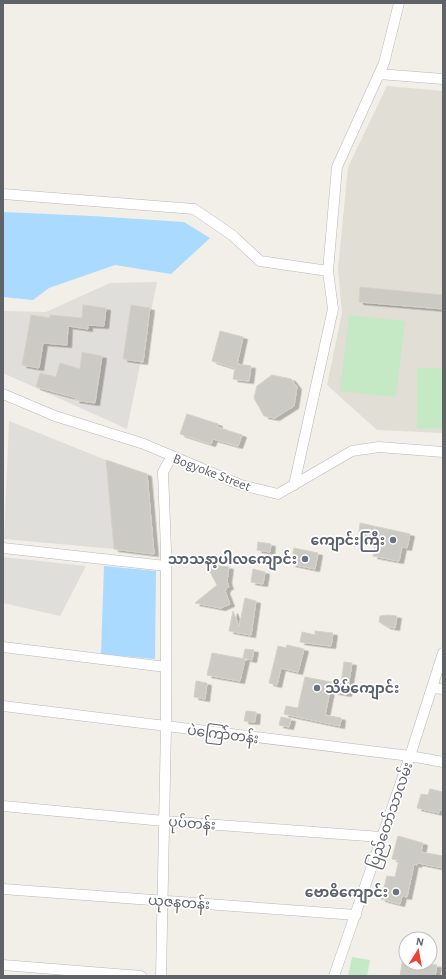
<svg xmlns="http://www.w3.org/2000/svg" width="446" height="979" viewBox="0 0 446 979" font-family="'Alegreya Sans','Noto Sans Myanmar',sans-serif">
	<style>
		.industrial { fill: #e0deda }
		.education { fill: #e1ded6 }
		.green { fill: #c5e8c5 }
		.water { fill: #aadaff }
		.building { fill: #cccac5; stroke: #d6d1c6; filter: url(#shadow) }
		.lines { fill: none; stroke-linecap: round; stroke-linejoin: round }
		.minor-casing { stroke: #b5b8bc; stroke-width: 11 }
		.minor { stroke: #fff; stroke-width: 10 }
		.worship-dot { fill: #6b7280; stroke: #fff; stroke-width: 1.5 }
		.labels { text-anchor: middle; stroke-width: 3.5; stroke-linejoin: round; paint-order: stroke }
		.street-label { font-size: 14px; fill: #5f6368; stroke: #fff }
		.worship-label { font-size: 14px; font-weight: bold; fill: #5b616d; stroke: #fff; text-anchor: end }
	</style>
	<defs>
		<filter id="shadow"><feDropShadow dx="4.5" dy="2.5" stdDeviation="0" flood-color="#0004"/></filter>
	</defs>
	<rect width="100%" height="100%" fill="#f1efe8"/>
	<path class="industrial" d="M 157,282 L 127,429 L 3,373 L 3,311 L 46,312 L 110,283 Z
		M 9,421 L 106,460 L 114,549 L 4,539 Z
		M 3,557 L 86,566 L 60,616 L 3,603 Z"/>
	<path class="education" d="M 387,86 L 443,91 L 443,433 L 377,430 L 327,385 L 342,313 L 338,269 L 348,167 Z"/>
	<path class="green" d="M 349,315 L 405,321 L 396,397 L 340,391 Z
		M 417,368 L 443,368 L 443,429 L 417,428 Z
		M 352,957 L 370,960 L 367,976 L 348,976 Z"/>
	<path class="water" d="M 3,212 L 92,216 L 184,222 L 210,238 L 171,274 L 115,265 L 49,288 L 33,300 L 3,297 Z
		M 104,566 L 156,571 L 155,659 L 101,654 Z"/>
	<path class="building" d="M 360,287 L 443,295 L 443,309 L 359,302 Z
		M 83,305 L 106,308 L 104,326 L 88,325 L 88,329 L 68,326 L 67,345 L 43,343 L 39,368 L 22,365 L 31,315 L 50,318 L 50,315 L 82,318 Z
		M 131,305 L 150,308 L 143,362 L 123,359 Z
		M 220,331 L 243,337 L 237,364 L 251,366 L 249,381 L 233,379 L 235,368 L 212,361 Z
		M 82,352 L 102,356 L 95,403 L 75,400 L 76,398 L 36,387 L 40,373 L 56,377 L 60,363 L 80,369 Z
		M 272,375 L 291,379 L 297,387 L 294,406 L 275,418 L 264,416 L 254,398 L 257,386 Z
		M 187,414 L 218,424 L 217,427 L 242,435 L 238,446 L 213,439 L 211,444 L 180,434 Z
		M 106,460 L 147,474 L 154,554 L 114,549 Z
		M 360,523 L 410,534 L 407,548 L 402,547 L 399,561 L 373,556 L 377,536 L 359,532 Z
		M 258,542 L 271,544 L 270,552 L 257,550 Z
		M 294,548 L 318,553 L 315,569 L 291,564 Z
		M 214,565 L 229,567 L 227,581 L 229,587 L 227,587 L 225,591 L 230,604 L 221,608 L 195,603 L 217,585 L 208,568 Z
		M 253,569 L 265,572 L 263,584 L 251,582 Z
		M 245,598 L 256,601 L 251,635 L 229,631 L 233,611 L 239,627 Z
		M 388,615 L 397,616 L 395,628 L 386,626 L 379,622 L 380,616 Z
		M 315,631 L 333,633 L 331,646 L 300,642 L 302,632 L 315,635 Z
		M 287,645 L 304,649 L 298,672 L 281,668 L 277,685 L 269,683 L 278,646 L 286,648 Z
		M 245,649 L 254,650 L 252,660 L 243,658 Z
		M 212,653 L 245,659 L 240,681 L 207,675 Z
		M 344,662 L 352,663 L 347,694 L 330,691 L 325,715 L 341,718 L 340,726 L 284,714 L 286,706 L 298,708 L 305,677 L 341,684 Z
		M 196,681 L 207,683 L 205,699 L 194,697 Z
		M 246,711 L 256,712 L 255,722 L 244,721 Z
		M 281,717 L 291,719 L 289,727 L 279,725 Z
		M 430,789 L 443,792 L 443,810 L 440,810 L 439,813 L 417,808 L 421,794 L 428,795 Z
		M 398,836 L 423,843 L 421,852 L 443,856 L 443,868 L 418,863 L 417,865 L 414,864 L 407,897 L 402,896 L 400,904 L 381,899 L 387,876 L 395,877 L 399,860 L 392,859 Z
		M 402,963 L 437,965 L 435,976 L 400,976 Z"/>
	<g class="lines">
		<g class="minor-casing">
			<path id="minor" d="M 379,74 L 443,79
				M 3,194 L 194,209 L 232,235 L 260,261 L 328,271
				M 3,394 L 55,416 L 144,444 L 241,485 L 278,494 L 352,451 L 379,447 L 443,452
				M 294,485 L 333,309 L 328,271 L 337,167 L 384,63 L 399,3
				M 3,548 L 166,566
				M 3,647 L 166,667
				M 432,688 L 443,689
				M 3,706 L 410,756 L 443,762
				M 3,806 L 164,821 L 381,837
				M 3,889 L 356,915
				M 3,965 L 141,976
				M 161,976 L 166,727 L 166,550 L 163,472 L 172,456
				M 334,976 L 410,756 L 443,653"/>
		</g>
		<use href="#minor" class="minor"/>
	</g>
	<g class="worship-dot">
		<circle cx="393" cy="540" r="4"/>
		<circle cx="305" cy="559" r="4"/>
		<circle cx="317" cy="688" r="4"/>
		<circle cx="396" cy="892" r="4"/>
	</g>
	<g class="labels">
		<g class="street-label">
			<text transform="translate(212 472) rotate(21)" y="5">Bogyoke Street</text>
			<text transform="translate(223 734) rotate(7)" y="5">ပဲကြော်တန်း</text>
			<text transform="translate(390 815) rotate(-71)" y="5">ပြည်တော်သာလမ်း</text>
			<text transform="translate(192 823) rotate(4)" y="5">ပုပ်တန်း</text>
			<text transform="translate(179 902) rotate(4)" y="5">ယုဇနတန်း</text>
		</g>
		<g class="worship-label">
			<text x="385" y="545">ကျောင်းကြီး</text>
			<text x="297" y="564">သာသနာ့ပါလကျောင်း</text>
			<text x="325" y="693" text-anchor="start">သိမ်ကျောင်း</text>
			<text x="388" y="897">ဗောဓိကျောင်း</text>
		</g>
	</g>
	<rect width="446" height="979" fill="none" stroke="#5f6368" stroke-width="8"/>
	<g transform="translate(418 951) rotate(11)"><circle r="19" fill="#ffffff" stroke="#bfc1c3"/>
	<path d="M0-3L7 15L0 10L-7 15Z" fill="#ea4335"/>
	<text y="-6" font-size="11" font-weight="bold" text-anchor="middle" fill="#5f6368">N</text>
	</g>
</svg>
